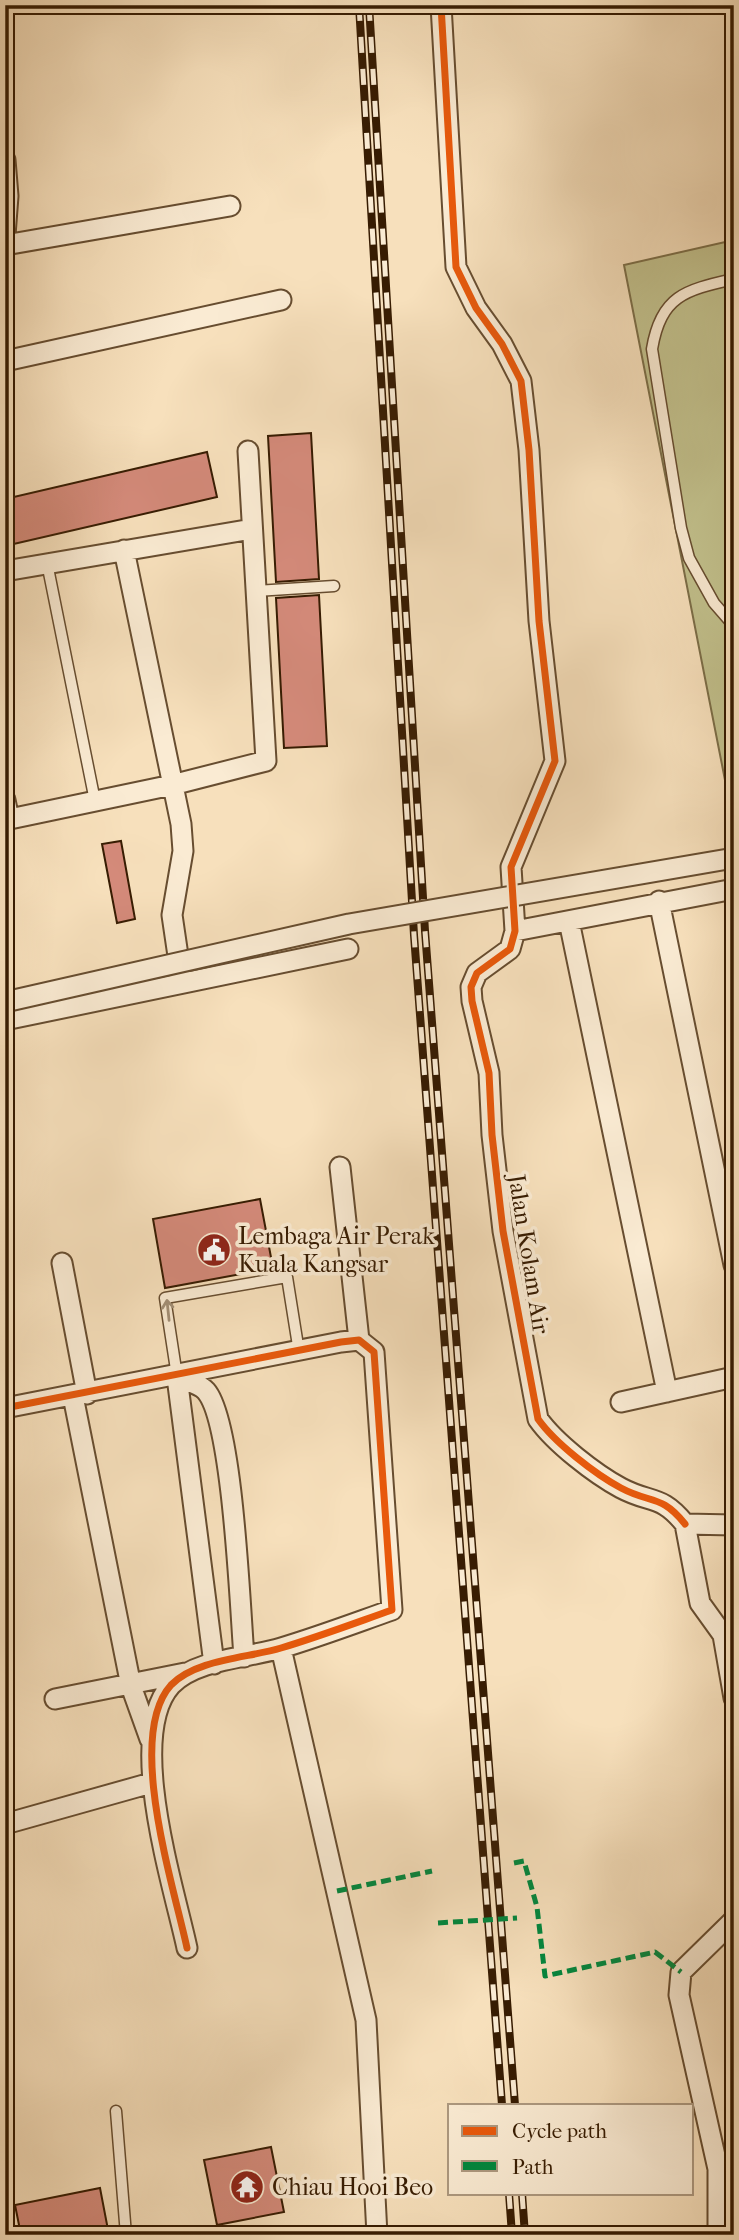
<svg xmlns="http://www.w3.org/2000/svg" width="739" height="2240" viewBox="0 0 739 2240" font-family="'IM FELL French Canon',serif">
	<style>
		.green { fill: #c2c18d; stroke: #7c6e48; stroke-width: 2 }
		.building { fill: #d48a7a; stroke: #371c02; stroke-width: 2 }
		.lines { fill: none; stroke-linecap: round; stroke-linejoin: round }
		.service-casing { stroke: #674d30; stroke-width: 13 }
		.minor-casing { stroke: #674d30; stroke-width: 23 }
		.service { stroke: #faebd3; stroke-width: 10 }
		.minor { stroke: #faebd3; stroke-width: 19 }
		.rail-casing { stroke: #371c02; stroke-width: 8 }
		.rail { stroke: #faebd3; stroke-width: 5; stroke-dasharray: 16; stroke-linecap: butt }
		.minor-bridge-casing { stroke: #674d30; stroke-width: 23; stroke-linecap: butt }
		.minor-bridge { stroke: #faebd3; stroke-width: 19 }
		.quiet { stroke: #00873e; stroke-width: 5; stroke-dasharray: 10 5; stroke-linecap: butt }
		.cycleway-casing { stroke: #faebd3; stroke-width: 11 }
		.cycleway { stroke: #e8590c; stroke-width: 7 }
		.oneway { stroke: #a28e75 }
		.labels { text-anchor: middle; stroke-width: 7; stroke-linejoin: round; paint-order: stroke }
		.poi-label { font-size: 24px; fill: #371c02; stroke: #faebd3; text-anchor: start }
		.street-label { font-size: 24px; fill: #371c02; stroke: #faebd3 }
	</style>
	<rect width="100%" height="100%" fill="#f7e0bc"/>
	<filter id="stains"><feTurbulence type="fractalNoise" baseFrequency=".00286" numOctaves="4"/><feColorMatrix values="0 0 0 0 .2 0 0 0 0 .09 0 0 0 0 .02 0 0 0 .5 -.17"/></filter>
	<radialGradient id="worn" r=".72"><stop offset=".6" stop-color="#630" stop-opacity="0"/><stop offset="1" stop-color="#630" stop-opacity=".3"/></radialGradient>
	<path class="green" d="M 734,240 L 734,826 L 624,265 Z"/>
	<path class="building" d="M 311,433 L 319,579 L 276,582 L 268,436 Z
		M 207,452 L 217,497 L 5,546 L 5,499 Z
		M 319,595 L 327,746 L 284,748 L 276,598 Z
		M 121,841 L 135,919 L 117,923 L 102,844 Z
		M 260,1199 L 273,1268 L 165,1288 L 153,1219 Z
		M 271,2147 L 284,2212 L 217,2225 L 204,2160 Z
		M 100,2188 L 109,2235 L 21,2235 L 15,2205 Z"/>
	<g class="lines">
		<g class="service-casing">
			<path id="service" d="M 734,279 C 686,290 661,295 652,349 L 681,528 L 689,558 L 714,603 L 734,626
				M 47,563 L 95,801
				M 256,591 L 334,586
				M 177,1376 L 165,1298 L 287,1277 L 299,1352
				M 116,2111 L 126,2235"/>
		</g>
		<g class="minor-casing">
			<path id="minor" d="M 441,5 L 456,267 L 476,308 L 502,344 L 521,381 L 529,450 L 539,621 L 555,761 L 511,867 L 515,931 L 510,949 L 477,973 L 471,987 L 472,1001 L 489,1073 L 492,1135 L 503,1231 L 538,1419 C 555,1443 595,1474 621,1488 C 651,1504 661,1494 685,1524
				M 5,160 L 8,196 L 5,235
				M 5,245 L 230,206
				M 5,361 L 281,300
				M 124,550 L 181,824 L 183,851 L 172,915 L 182,983
				M 5,571 L 252,529
				M 5,800 L 9,819
				M 5,820 L 172,785 L 266,761 L 248,451
				M 659,901 L 734,1265
				M 569,921 L 667,1392
				M 515,931 L 734,889
				M 5,1020 L 348,949
				M 340,1167 L 359,1340
				M 62,1263 L 87,1394
				M 177,1377 C 186,1381 200,1384 206,1391 C 233,1422 240,1607 244,1657
				M 177,1377 L 214,1664
				M 73,1396 L 131,1686 L 150,1739
				M 621,1402 L 734,1377
				M 5,1408 L 341,1342 L 359,1340 L 374,1352 L 392,1610 C 355,1623 318,1637 281,1648 C 248,1658 196,1659 171,1685 C 125,1736 174,1887 187,1948
				M 734,1525 L 685,1524 L 700,1603 L 723,1635 L 734,1698
				M 281,1648 L 366,2020 L 377,2235
				M 55,1699 L 185,1673
				M 5,1824 L 151,1783
				M 723,2235 L 718,2225 L 718,2169 L 679,1995 L 681,1972 L 734,1920"/>
		</g>
		<use href="#service" class="service"/>
		<use href="#minor" class="minor"/>
		<g class="rail-casing">
			<path id="rail" d="M 359,5 L 414,935 L 502,2105
				M 369,5 L 425,931 L 515,2105
				M 509,2193 L 512,2235
				M 522,2193 L 525,2235"/>
		</g>
		<use href="#rail" class="rail"/>
		<g class="minor-bridge-casing">
			<path id="minor-bridge" d="M 5,1002 L 349,924 L 734,858"/>
		</g>
		<use href="#minor-bridge" class="minor-bridge"/>
		<path class="quiet" d="M 514,1863 L 524,1861 L 537,1907 L 545,1976 L 655,1952 L 681,1972
			M 337,1891 L 432,1871
			M 438,1923 L 517,1918"/>
		<g class="cycleway-casing">
			<path id="cycleway" d="M 441,5 L 456,267 L 476,308 L 502,344 L 521,381 L 529,450 L 539,621 L 555,761 L 511,867 L 515,931 L 510,949 L 477,973 L 471,987 L 472,1001 L 489,1073 L 492,1135 L 503,1231 L 538,1419 C 555,1443 595,1474 621,1488 C 651,1504 661,1494 685,1524
				M 5,1408 L 341,1342 L 359,1340 L 374,1352 L 392,1610 C 355,1623 318,1637 281,1648 C 248,1658 196,1659 171,1685 C 125,1736 174,1887 187,1948"/>
		</g>
		<use href="#cycleway" class="cycleway"/>
	</g>
	<defs><path id="oneway-shaft" d="M-6 0H5M1.5-3L5.5 0L1.5 3" fill="none" stroke-width="1.6" stroke-linecap="round" stroke-linejoin="round" transform="scale(1.75)"/></defs>
	<use class="oneway" href="#oneway-shaft" transform="translate(168 1310) rotate(-96)"/>
	<defs>
		<g id="civic-disc" transform="scale(1.75)"><circle r="9.5" fill="#8f2418" stroke="#faebd3"/><path d="M-.6-6.5H3V-4.5H.6V-3L4-1V1h2V6H-6V1h2V-1L-.6-3ZM-1.2 2.5V6h2.4V2.5Z" fill="#fff"/></g>
		<g id="temple-disc" transform="scale(1.75)"><circle r="9.5" fill="#8f2418" stroke="#faebd3"/><path d="M0-6L5-2H3V0L6.5 2.5H4V6H1.5V3h-3V6H-4V2.5H-6.5L-3 0V-2H-5Z" fill="#fff"/></g>
	</defs>
	<g fill-rule="evenodd">
		<use href="#civic-disc" x="214" y="1250"/>
		<use href="#temple-disc" x="247" y="2187"/>
	</g>
	<g class="labels">
		<g class="poi-label">
			<text x="238" y="1244">Lembaga Air Perak<tspan x="238" dy="28">Kuala Kangsar</tspan></text>
			<text x="272" y="2195">Chiau Hooi Beo</text>
		</g>
		<g class="street-label">
			<text transform="translate(529 1254) rotate(81)" y="8">Jalan Kolam Air</text>
		</g>
	</g>
	<rect width="739" height="2240" fill="none" stroke="#f7e0bc" stroke-width="28"/>
	<rect x="7" y="7" width="725" height="2226" fill="none" stroke="#371c02" stroke-width="3.5"/>
	<rect x="14" y="14" width="711" height="2212" fill="none" stroke="#371c02" stroke-width="2"/>
	<rect x="448" y="2104" width="245" height="91" fill="#faebd3" stroke="#ac987f" stroke-width="2"/>
	<rect x="462" y="2126" width="35" height="10" fill="#e8590c" stroke="#ac987f" stroke-width="2"/>
	<text x="512" y="2138" font-size="21" fill="#371c02">Cycle path</text>
	<rect x="462" y="2161" width="35" height="10" fill="#00873e" stroke="#ac987f" stroke-width="2"/>
	<text x="512" y="2174" font-size="21" fill="#371c02">Path</text>
	<rect width="100%" height="100%" filter="url(#stains)"/>
	<rect width="100%" height="100%" fill="url(#worn)"/>
</svg>
